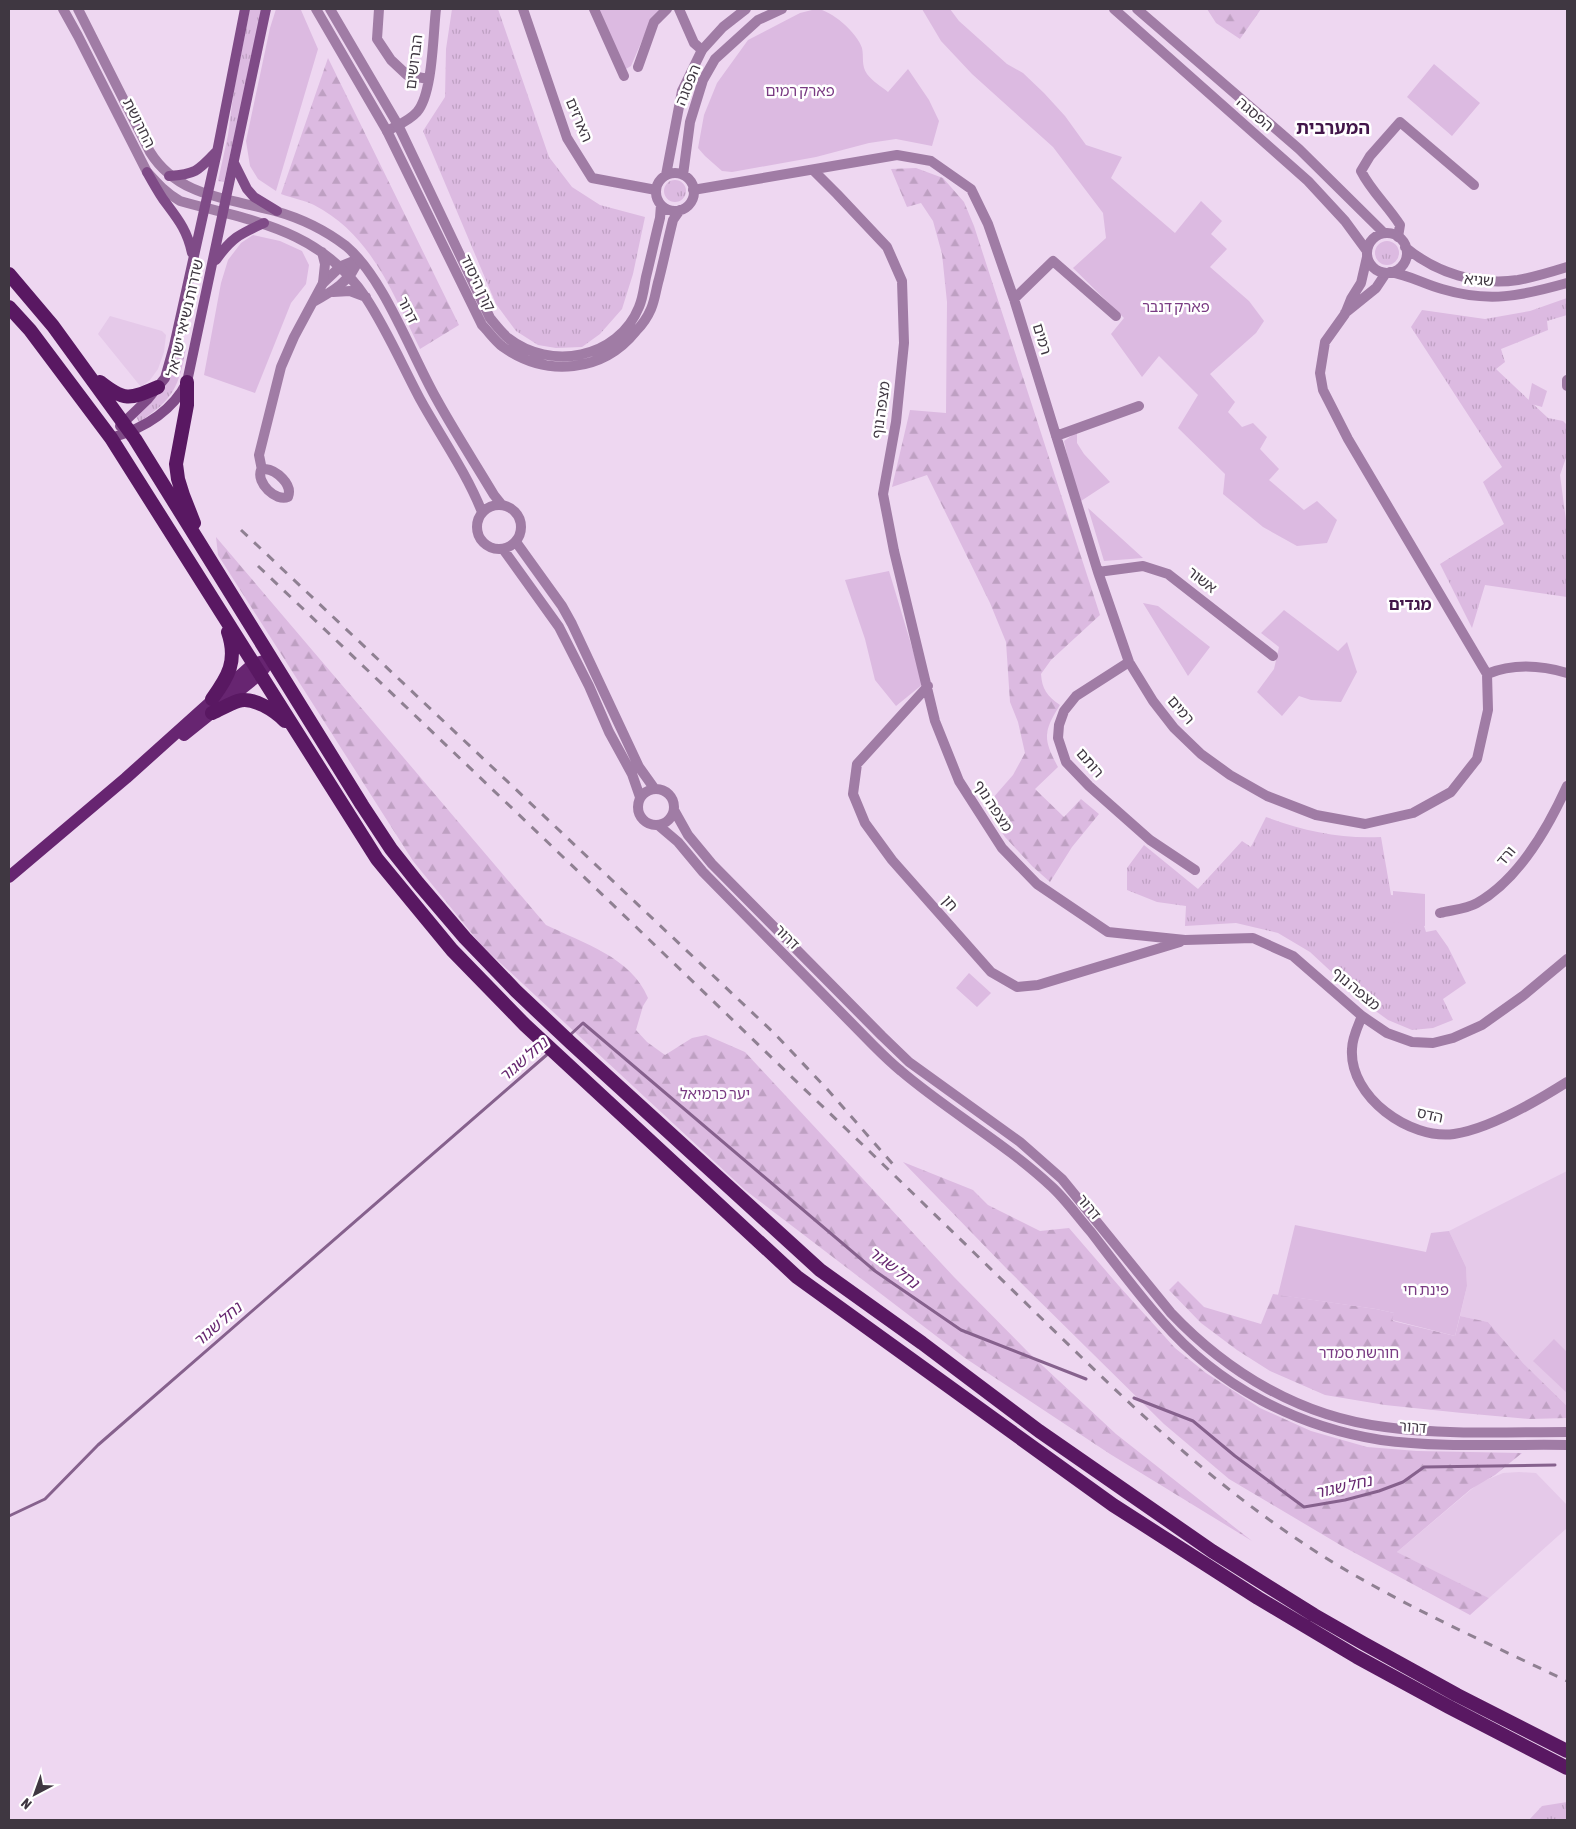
<svg xmlns="http://www.w3.org/2000/svg" width="1576" height="1829" viewBox="0 0 1576 1829" font-family="'Asap Condensed','Noto Sans Hebrew',sans-serif">
	<style>
		.built { fill: #e5c9e9 }
		.grass { fill: url(#grass-tufts) }
		.forest { fill: url(#forest-firs) }
		.park { fill: #dcbae1 }
		.lines { fill: none; stroke-linecap: round; stroke-linejoin: round }
		.stream { stroke: #86618d; stroke-width: 3 }
		.minor { stroke: #a07ca5; stroke-width: 10 }
		.tertiary { stroke: #a07ca5; stroke-width: 10 }
		.secondary { stroke: #7f4b87; stroke-width: 10 }
		.primary { stroke: #672571; stroke-width: 12 }
		.trunk { stroke: #591862; stroke-width: 14 }
		.rail { stroke: #8f8092; stroke-width: 3; stroke-dasharray: 9 9; stroke-linecap: butt }
		.labels { text-anchor: middle; stroke-width: 5; stroke-linejoin: round; paint-order: stroke }
		.street-label { font-size: 15px; fill: #3f3741; stroke: #fff }
		.park-label { font-size: 15px; fill: #793a82; stroke: #fff }
		.neighbourhood-label { font-size: 16px; font-weight: bold; fill: #421649; stroke: #fff }
		.water-label { font-size: 16px; font-style: italic; fill: #672870; stroke: #fff }
		.quarter-label { font-size: 18px; font-weight: bold; fill: #421649; stroke: #fff }
	</style>
	<defs>
		<pattern id="grass-tufts" width="24" height="20" patternUnits="userSpaceOnUse" patternTransform="scale(1.25)"><rect width="24" height="20" fill="#dcbae1"/><path d="M3 7l-1-3M5 7V3M7 7l1-3M15 17l-1-3M17 17v-4M19 17l1-3" fill="none" stroke="#bea0c2"/></pattern>
		<pattern id="forest-firs" width="22" height="20" patternUnits="userSpaceOnUse" patternTransform="scale(1.25)"><rect width="22" height="20" fill="#dcbae1"/><path d="M5 1l3.5 6h-7zM16 11l3.5 6h-7z" fill="#bea0c2"/></pattern>
	</defs>
	<rect width="100%" height="100%" fill="#eed7f1"/>
	<path class="built" d="M 110,316 L 162,331 L 166,335 L 164,352 L 158,369 L 150,380 L 141,387 L 98,334 Z
		M 1567,1171 L 1567,1406 L 1523,1363 L 1488,1322 L 1460,1316 L 1467,1286 L 1466,1267 L 1449,1231 Z
		M 1519,1472 L 1536,1473 L 1567,1505 L 1567,1528 L 1489,1598 L 1397,1552 L 1479,1483 L 1503,1473 Z"/>
	<path class="grass" d="M 250,9 L 263,9 L 224,182 L 218,181 L 228,135 L 234,89 Z
		M 452,9 L 498,9 L 549,157 L 572,187 L 600,205 L 645,217 L 633,274 L 622,309 L 600,334 L 582,347 L 556,348 L 538,345 L 516,331 L 496,304 L 423,131 L 445,97 L 446,49 Z
		M664 191a11 11 0 1 1 22 0a11 11 0 1 1-22 0Z
		M1375 253a12 12 0 1 1 24 0a12 12 0 1 1-24 0Z
		M 1567,298 L 1567,315 L 1547,321 L 1548,330 L 1501,349 L 1505,362 L 1496,369 L 1548,418 L 1563,421 L 1567,425 L 1567,455 L 1560,475 L 1567,528 L 1567,597 L 1485,585 L 1472,628 L 1440,564 L 1504,524 L 1483,482 L 1502,467 L 1411,327 L 1422,310 L 1485,319 L 1530,311 Z
		M 183,344 L 186,348 C 179,387 173,400 139,422 L 135,415 C 166,392 171,382 180,345 Z
		M 1266,817 C 1305,831 1340,839 1381,837 L 1391,895 L 1415,897 L 1426,932 L 1436,930 L 1448,947 L 1466,983 L 1443,999 L 1453,1020 L 1433,1028 L 1412,1030 L 1388,1020 L 1366,1004 L 1310,952 L 1278,933 L 1236,923 L 1185,926 L 1186,906 L 1157,902 L 1127,890 L 1127,868 L 1144,845 L 1198,889 L 1242,841 L 1251,847 Z
		M 1567,1802 L 1567,1820 L 1529,1820 L 1542,1806 Z"/>
	<path class="forest" d="M 1207,9 L 1261,9 L 1240,39 L 1216,23 Z
		M 328,58 L 459,325 L 420,349 C 393,294 372,235 314,205 C 304,200 292,198 281,194 Z
		M 916,168 L 943,178 L 964,202 L 974,226 L 1100,615 L 1051,660 L 1041,674 C 1042,689 1047,696 1060,705 C 1043,732 1043,739 1058,767 L 1035,789 L 1064,817 L 1081,799 L 1099,814 L 1072,847 L 1050,882 L 1032,866 L 1005,837 L 985,807 L 1013,775 L 1025,753 L 1018,722 L 1010,702 L 1006,642 L 990,603 L 927,475 L 892,487 L 910,410 L 946,413 L 947,302 L 942,254 L 933,221 L 921,203 L 907,207 L 891,169 Z
		M 216,537 L 546,925 C 583,943 631,957 648,998 L 643,1006 L 636,1030 L 647,1042 L 665,1055 L 692,1038 L 706,1035 L 745,1052 L 954,1277 L 1029,1353 L 1116,1434 L 1252,1541 L 1110,1454 L 965,1358 L 745,1190 L 482,946 L 413,861 L 218,555 Z
		M 903,1162 L 973,1190 L 988,1205 L 1040,1231 L 1069,1228 L 1119,1286 L 1175,1348 L 1206,1373 L 1260,1408 L 1311,1431 L 1367,1447 L 1417,1451 L 1522,1453 L 1495,1475 L 1471,1489 L 1397,1552 L 1489,1598 L 1470,1615 L 1342,1546 L 1229,1479 L 1164,1424 L 1007,1269 Z
		M 1178,1281 L 1204,1307 L 1261,1324 L 1273,1294 L 1376,1309 L 1394,1313 L 1393,1321 L 1455,1336 L 1460,1316 L 1488,1322 L 1523,1363 L 1567,1406 L 1567,1418 L 1529,1419 L 1462,1413 L 1385,1405 L 1325,1395 L 1270,1371 L 1237,1350 L 1201,1323 L 1169,1290 Z"/>
	<path class="park" d="M 276,9 L 301,10 L 318,49 L 276,191 L 258,179 L 250,166 L 246,141 L 270,28 Z
		M 598,9 L 669,9 L 650,22 L 631,66 L 624,70 Z
		M 816,9 C 831,9 858,34 862,48 C 864,57 861,65 867,74 C 872,81 882,87 888,92 L 908,69 L 929,100 L 939,121 L 932,146 L 896,139 L 869,143 L 816,157 L 732,172 L 722,171 L 705,156 L 698,148 L 704,115 L 717,83 L 748,40 L 800,13 Z
		M 922,9 L 950,9 L 959,21 L 1007,64 L 1023,73 L 1044,93 L 1065,116 L 1086,145 L 1122,157 L 1111,178 L 1175,233 L 1201,201 L 1222,221 L 1211,234 L 1227,249 L 1210,267 L 1249,301 L 1264,321 L 1256,333 L 1210,374 L 1235,402 L 1228,412 L 1242,427 L 1253,423 L 1267,437 L 1260,449 L 1279,469 L 1269,480 L 1304,510 L 1317,501 L 1337,520 L 1327,543 L 1297,546 L 1263,527 L 1223,494 L 1225,474 L 1178,428 L 1198,395 L 1159,356 L 1142,377 L 1111,334 L 1124,318 L 1073,268 L 1106,238 L 1103,213 L 1053,147 L 972,74 L 941,41 Z
		M 1434,64 L 1480,103 L 1452,136 L 1407,97 Z
		M 253,235 L 280,241 L 302,251 L 309,265 L 306,284 L 291,303 L 255,393 L 204,375 L 221,283 L 228,260 L 241,243 Z
		M 1532,383 L 1547,391 L 1542,407 L 1528,403 Z
		M 1077,432 L 1077,443 L 1084,454 L 1110,482 L 1081,501 L 1071,472 L 1064,441 Z
		M 1088,508 L 1143,558 L 1104,561 Z
		M 889,571 L 923,684 L 896,706 L 875,680 L 865,639 L 845,580 Z
		M 1143,603 L 1158,606 L 1210,647 L 1188,676 Z
		M 1284,610 L 1338,651 L 1347,642 L 1357,672 L 1341,702 L 1311,700 L 1299,696 L 1282,716 L 1257,692 L 1274,669 L 1279,647 L 1261,633 Z
		M 1393,891 L 1425,894 L 1425,926 L 1393,922 Z
		M 969,973 L 991,993 L 977,1007 L 956,988 Z
		M 1295,1225 L 1426,1252 L 1431,1233 L 1449,1231 L 1466,1267 L 1467,1286 L 1455,1336 L 1392,1320 L 1394,1313 L 1376,1309 L 1278,1295 Z
		M 1554,1339 L 1567,1352 L 1567,1393 L 1533,1361 Z"/>
	<g class="lines">
		<path class="stream" d="M 570,1035 L 583,1023 L 875,1271 L 961,1330 L 1086,1379
			M 1134,1398 L 1193,1421 L 1235,1456 L 1304,1507 L 1345,1500 L 1379,1491 L 1403,1482 L 1424,1467 L 1555,1465
			M 9,1516 L 45,1499 L 98,1445 L 550,1052"/>
		<path class="minor" d="M 379,9 L 377,39 L 391,60 L 407,75 L 428,79
			M 523,9 L 567,138 L 592,178 L 656,190
			M 594,9 L 624,76
			M 679,9 L 694,43 L 702,50
			M 638,67 L 654,22 L 667,9
			M 387,131 C 398,125 409,121 417,112 C 433,94 433,33 436,9
			M 813,170 L 837,194 L 887,247 L 902,281 L 904,343 L 896,422 L 883,494 L 894,551 L 935,721 L 959,781 L 1002,848 L 1037,884 L 1108,932 L 1185,940 L 1253,938 L 1293,956 L 1362,1016 L 1387,1033 L 1412,1042 L 1433,1043 L 1453,1038 L 1482,1025 L 1524,995 L 1567,959
			M 693,190 L 897,155 L 931,161 L 971,189 L 988,224 L 1014,299 L 1098,572 L 1129,662 L 1153,701 L 1174,728 L 1201,754 L 1230,775 L 1267,796 L 1316,815 L 1365,824 L 1413,813 L 1451,792 L 1477,759 L 1488,710 L 1487,674 L 1348,439 L 1323,390 L 1320,373 L 1325,342 L 1345,314 L 1351,299 L 1361,283 L 1367,257
			M 1398,237 L 1400,225 C 1388,206 1371,191 1361,171 L 1370,156 L 1400,122 L 1474,185
			M 1014,299 L 1053,261 L 1116,316
			M 313,302 C 330,293 353,280 358,259
			M 1345,313 L 1376,288 L 1386,273
			M 1567,380 L 1567,386
			M 1056,436 L 1139,406
			M 265,469 C 276,470 293,484 288,497 C 276,502 256,483 261,470 Z
			M 262,470 L 259,455 L 281,367 L 294,337 L 323,283 L 341,266 L 358,259
			M 1098,572 L 1143,566 L 1168,574 L 1273,656
			M 1129,662 L 1076,696 L 1064,711 L 1059,725 L 1058,738 L 1066,762 L 1089,786 L 1150,840 L 1195,870
			M 1487,674 C 1514,663 1540,665 1567,673
			M 928,686 L 857,764 L 853,794 L 865,823 L 892,860 L 991,972 L 1017,987 L 1038,985 L 1180,942
			M 1440,913 C 1451,910 1467,909 1477,903 C 1518,880 1548,828 1567,786
			M 1362,1016 C 1358,1026 1352,1038 1352,1049 C 1349,1097 1410,1140 1454,1134 C 1489,1129 1537,1101 1567,1082"/>
		<path class="tertiary" d="M 63,9 L 78,36 L 147,172 C 157,183 166,193 180,201 C 253,221 321,230 366,298 C 387,330 402,365 420,399 C 441,437 466,472 482,512
			M 78,9 L 150,152 C 178,197 228,198 275,211 C 300,218 325,230 346,246 C 384,278 411,354 436,398 C 454,431 475,463 494,495 L 502,505
			M 316,9 L 387,131 L 482,325 C 489,332 495,341 503,347 C 547,378 603,372 636,331 C 642,325 648,316 651,309 C 655,300 656,289 659,279 C 664,259 668,240 673,220 L 680,210
			M 330,9 L 398,125 L 490,318 C 495,324 501,332 508,338 C 550,371 618,359 639,307 C 643,298 644,287 646,277 C 651,257 655,238 660,218 L 661,205
			M 1114,9 L 1308,181 L 1345,221 L 1367,251
			M 1137,9 L 1299,149 L 1384,233
			M656 192a19 19 0 1 1 38 0a19 19 0 1 1-38 0Z
			M 666,175 L 682,91 L 702,50 L 723,27 L 746,9
			M 683,175 L 690,122 L 703,80 L 715,59 L 758,20 L 782,9
			M1367 253a20 20 0 1 1 40 0a20 20 0 1 1-40 0Z
			M 1405,247 C 1436,273 1478,286 1518,280 C 1535,277 1551,272 1567,267
			M 322,252 L 325,264 L 323,283
			M 1390,272 C 1409,275 1424,284 1442,289 C 1489,303 1521,296 1567,283
			M 333,292 L 350,291 L 366,297
			M477 527a22 22 0 1 1 44 0a22 22 0 1 1-44 0Z
			M 516,542 L 562,606 L 572,624 L 639,767 L 654,788
			M 503,549 L 559,627 L 589,686 L 609,732 L 632,774 L 640,797
			M638 807a18 18 0 1 1 36 0a18 18 0 1 1-36 0Z
			M 674,810 L 688,835 L 712,864 L 882,1036 L 909,1062 L 1020,1142 L 1062,1179 L 1171,1313 C 1228,1373 1301,1417 1385,1427 C 1445,1435 1507,1432 1567,1432
			M 658,825 L 678,842 L 703,872 L 873,1045 C 882,1054 891,1063 901,1071 C 949,1112 1005,1143 1052,1187 C 1066,1200 1078,1217 1091,1232 C 1114,1262 1137,1293 1162,1321 C 1218,1386 1297,1427 1381,1440 C 1440,1448 1507,1444 1567,1445"/>
		<path class="secondary" d="M 234,163 L 247,189 L 254,197 L 277,211
			M 147,172 C 152,181 157,190 163,199 C 177,218 187,229 192,253
			M 169,176 C 196,174 198,171 216,152
			M 216,260 C 232,237 240,234 264,223
			M 120,426 L 147,400 L 165,378 L 174,346 L 217,152 L 245,9
			M 111,438 C 142,429 172,412 187,382 L 266,9"/>
		<path class="primary" d="M 184,735 L 260,674 L 266,666
			M 9,877 L 126,778 L 253,664 L 271,659"/>
		<path class="trunk" d="M 9,274 L 53,326 L 135,439 L 362,805 L 391,849 L 418,883 L 465,938 L 516,991 L 571,1043 L 820,1270 L 922,1343 L 1039,1431 L 1212,1551 L 1314,1615 L 1363,1643 L 1457,1695 L 1567,1751
			M 9,307 L 30,330 L 111,438 L 377,859 L 452,950 L 525,1025 L 797,1277 L 1113,1505 L 1258,1598 L 1357,1657 L 1449,1707 L 1567,1768
			M 100,382 C 125,402 130,399 158,387
			M 187,382 L 187,405 L 176,464 L 178,479 L 183,495 L 194,523
			M 212,699 C 228,677 238,661 228,632
			M 212,713 C 221,709 229,704 238,701 C 253,696 275,711 285,721"/>
		<path class="rail" d="M 241,530 L 775,1034 L 827,1089 L 898,1170
			M 258,566 C 439,738 619,910 798,1083 C 878,1159 957,1236 1036,1313 C 1117,1392 1197,1471 1291,1535 C 1376,1594 1473,1636 1567,1681"/>
	</g>
	<g class="labels">
		<g class="street-label">
			<text transform="translate(414 62) rotate(-83)" y="5">הברושים</text>
			<text transform="translate(688 85) rotate(-68)" y="5">הפסגה</text>
			<text transform="translate(1255 114) rotate(41)" y="5">הפסגה</text>
			<text transform="translate(579 120) rotate(67)" y="5">הארזים</text>
			<text transform="translate(139 123) rotate(63)" y="5">החרושת</text>
			<text transform="translate(1479 280) rotate(5)" y="5">שגיא</text>
			<text transform="translate(478 283) rotate(64)" y="5">קרן היסוד</text>
			<text transform="translate(408 310) rotate(63)" y="5">דרור</text>
			<text transform="translate(185 318) rotate(-77)" y="5">שדרות נשיאי ישראל</text>
			<text transform="translate(1042 339) rotate(73)" y="5">רמים</text>
			<text transform="translate(881 410) rotate(-82)" y="5">מצפה נוף</text>
			<text transform="translate(1202 580) rotate(38)" y="5">אשור</text>
			<text transform="translate(1181 710) rotate(49)" y="5">רמים</text>
			<text transform="translate(1090 763) rotate(49)" y="5">רותם</text>
			<text transform="translate(993 806) rotate(57)" y="5">מצפה נוף</text>
			<text transform="translate(1506 856) rotate(-50)" y="5">ורד</text>
			<text transform="translate(950 903) rotate(49)" y="5">חן</text>
			<text transform="translate(787 937) rotate(45)" y="5">דרור</text>
			<text transform="translate(1356 989) rotate(40)" y="5">מצפה נוף</text>
			<text transform="translate(1430 1115) rotate(12)" y="5">הדס</text>
			<text transform="translate(1089 1207) rotate(50)" y="5">דרור</text>
			<text transform="translate(1413 1427) rotate(4)" y="5">דרור</text>
		</g>
		<g class="park-label">
			<text x="800" y="96">פארק רמים</text>
			<text x="1176" y="312">פארק דנבר</text>
			<text x="715" y="1099">יער כרמיאל</text>
			<text x="1426" y="1295">פינת חי</text>
			<text x="1359" y="1358">חורשת סמדר</text>
		</g>
		<g class="neighbourhood-label">
			<text x="1410" y="610">מגדים</text>
		</g>
		<g class="water-label">
			<text transform="translate(523 1059) rotate(-41)" y="6">נחל שגור</text>
			<text transform="translate(894 1267) rotate(37)" y="6">נחל שגור</text>
			<text transform="translate(217 1324) rotate(-41)" y="6">נחל שגור</text>
			<text transform="translate(1343 1486) rotate(-13)" y="6">נחל שגור</text>
		</g>
		<g class="quarter-label">
			<text x="1333" y="134">המערבית</text>
		</g>
	</g>
	<rect width="1576" height="1829" fill="none" stroke="#3f3741" stroke-width="20"/>
	<g transform="translate(35 1794) rotate(221)" stroke="#ffffff" stroke-width="4" paint-order="stroke">
	<path d="M0-4L9 19L0 12L-9 19Z" fill="#3f3741"/>
	<text y="-8" font-size="14" font-weight="bold" text-anchor="middle" fill="#3f3741">N</text>
	</g>
</svg>
